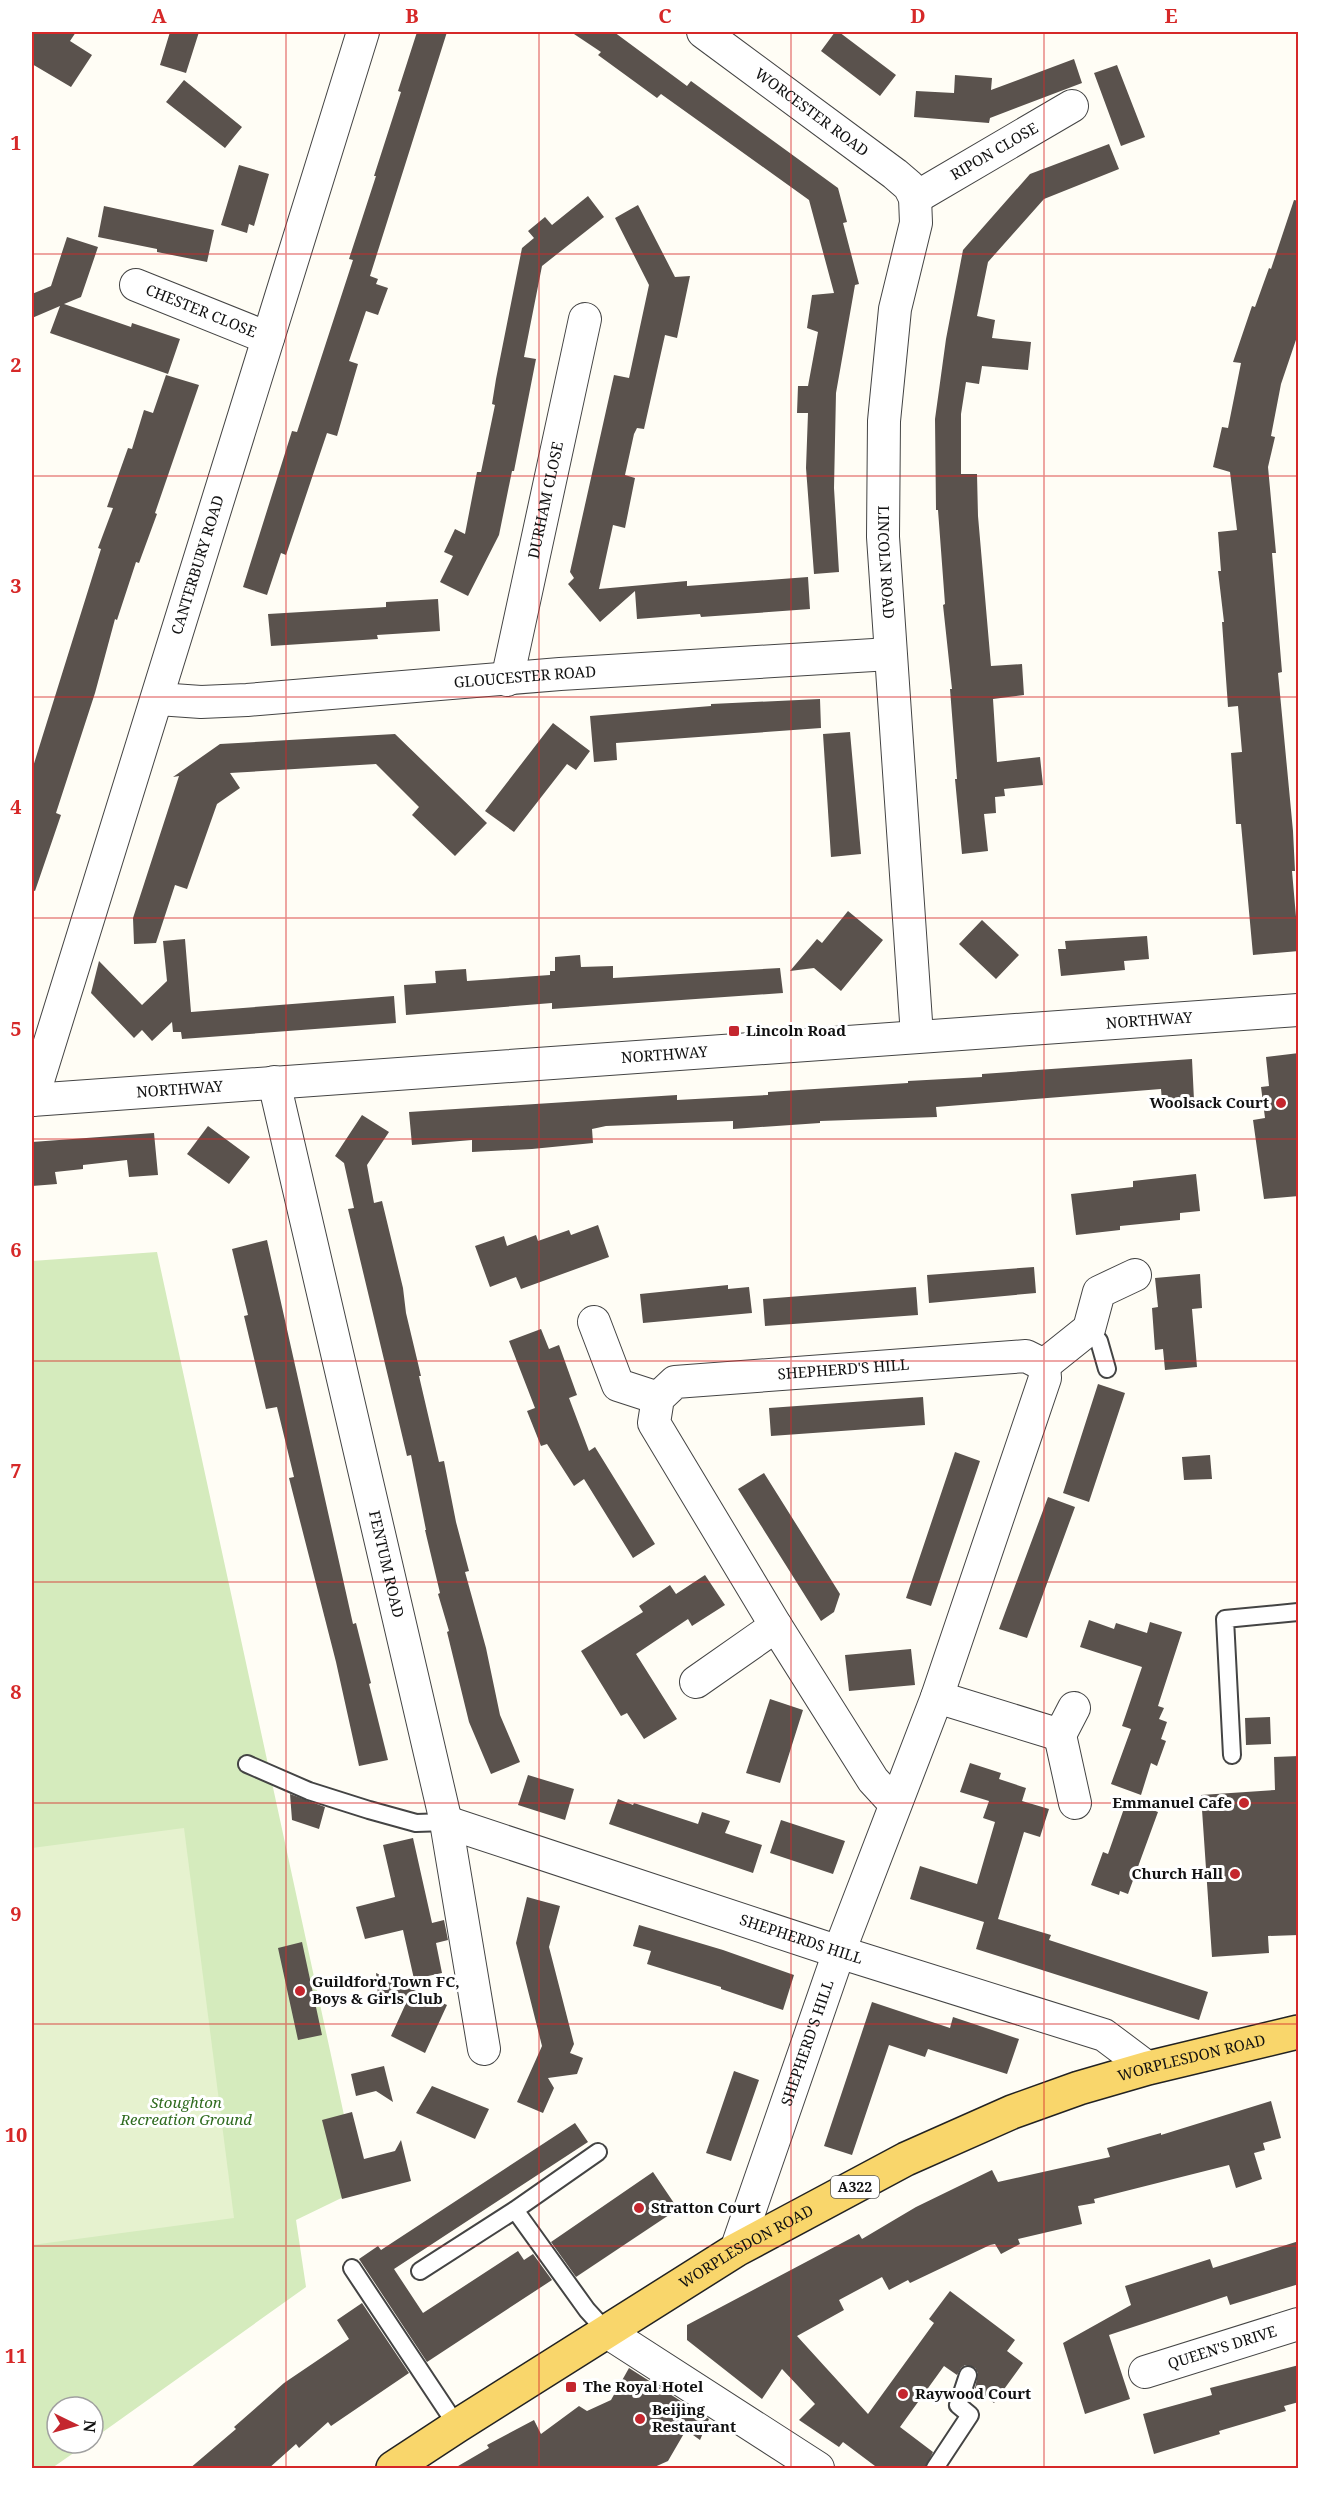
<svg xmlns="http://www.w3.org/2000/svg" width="1330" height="2500" viewBox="0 0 1330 2500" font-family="'Noto Serif',serif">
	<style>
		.green { fill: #d5ebbd }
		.pitch { fill: #e6f2cf }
		.building { fill: #5a524d }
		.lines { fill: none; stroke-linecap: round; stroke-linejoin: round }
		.service-casing { stroke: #444; stroke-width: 20 }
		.minor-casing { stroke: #444; stroke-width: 34 }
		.primary-casing { stroke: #222; stroke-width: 36 }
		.service { stroke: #fff; stroke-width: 16 }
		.minor { stroke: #fff; stroke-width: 32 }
		.primary { stroke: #f9d66b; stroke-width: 33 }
		.grid { fill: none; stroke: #d62828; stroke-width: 1.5; stroke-opacity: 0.55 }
		.poi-dot { fill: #c4262e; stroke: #fff; stroke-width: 2 }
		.labels { text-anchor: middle; stroke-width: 6; stroke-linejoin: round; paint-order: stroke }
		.shield { fill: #fff; stroke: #585858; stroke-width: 1.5 }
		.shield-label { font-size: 14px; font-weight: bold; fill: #111 }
		.street-label { font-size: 15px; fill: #111; stroke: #fff }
		.poi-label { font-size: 15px; font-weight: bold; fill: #111; stroke: #fff; text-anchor: start }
		.park-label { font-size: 15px; font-style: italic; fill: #2f6b1f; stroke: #fff }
		.neatline { fill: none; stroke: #d62828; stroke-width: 2 }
		.grid-label { font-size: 20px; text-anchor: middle; font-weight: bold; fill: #d62828 }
	</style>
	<rect width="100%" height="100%" fill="#fffdf5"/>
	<path class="green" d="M 157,1252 L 360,2189 L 296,2220 L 306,2287 L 93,2439 L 93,2407 L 57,2407 L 57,2443 L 88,2443 L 52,2468 L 32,2468 L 32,1261 Z"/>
	<path class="pitch" d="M 184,1828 L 234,2218 L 32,2245 L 32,1848 Z"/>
	<path class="building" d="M 32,32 L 76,32 L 70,41 L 92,55 L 71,87 L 32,64 Z
		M 170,32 L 199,32 L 186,73 L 160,65 Z
		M 417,32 L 447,32 L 370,276 L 378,279 L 376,284 L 388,288 L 378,315 L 366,311 L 349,361 L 358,364 L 337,436 L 327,433 L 286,555 L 281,553 L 267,595 L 243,587 L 292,431 L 297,432 L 353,260 L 349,259 L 376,176 L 374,176 L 401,92 L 398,91 Z
		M 571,32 L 614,32 L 687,86 L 691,81 L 838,188 L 847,222 L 843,223 L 859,284 L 855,285 L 836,393 L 834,488 L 839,572 L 814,574 L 806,468 L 808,413 L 797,413 L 798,386 L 808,386 L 818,332 L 807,328 L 812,295 L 834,293 L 809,200 L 661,94 L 657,98 L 598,55 L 601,52 Z
		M 835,32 L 839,32 L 896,75 L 880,96 L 821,51 Z
		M 1074,59 L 1082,83 L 990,118 L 989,123 L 914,117 L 916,91 L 954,93 L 955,75 L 992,78 L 991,90 Z
		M 1117,65 L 1145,137 L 1121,146 L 1094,73 Z
		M 184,80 L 242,127 L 225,148 L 166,102 Z
		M 1109,144 L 1119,169 L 1044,199 L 988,262 L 977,316 L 995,320 L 992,338 L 1031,342 L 1028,370 L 982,366 L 979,384 L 966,382 L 961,414 L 961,474 L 977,474 L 978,516 L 991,666 L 1022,664 L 1024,695 L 993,699 L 997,762 L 1040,757 L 1043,785 L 1004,789 L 1005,796 L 995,797 L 996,813 L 984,814 L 988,851 L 962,854 L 955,779 L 957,779 L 950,689 L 952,689 L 943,605 L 945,604 L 938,510 L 936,510 L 935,419 L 946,339 L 963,250 L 1030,174 Z
		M 239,165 L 269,174 L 254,226 L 249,224 L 247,233 L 221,225 Z
		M 588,196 L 604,217 L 542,266 L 524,357 L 536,359 L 514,471 L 512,471 L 499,535 L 468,596 L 440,582 L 453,556 L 444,552 L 455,529 L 465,534 L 477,472 L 481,472 L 495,405 L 492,404 L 496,379 L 522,248 L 534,238 L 528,231 L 545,217 L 552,225 Z
		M 1294,200 L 1299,201 L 1299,331 L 1281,384 L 1271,436 L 1275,437 L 1268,467 L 1276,553 L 1272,553 L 1282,672 L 1278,673 L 1293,831 L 1295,871 L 1292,871 L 1299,951 L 1253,955 L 1241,824 L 1236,824 L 1231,753 L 1242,752 L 1238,706 L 1228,707 L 1222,622 L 1224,622 L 1218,571 L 1221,571 L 1218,532 L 1237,530 L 1230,472 L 1213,467 L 1222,427 L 1228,428 L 1241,363 L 1233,362 L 1252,306 L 1255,307 L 1269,268 L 1271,269 Z
		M 638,205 L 675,277 L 690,276 L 677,338 L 665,335 L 644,429 L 637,428 L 634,434 L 625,475 L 635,478 L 625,528 L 613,525 L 599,589 L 687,581 L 687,586 L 808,577 L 810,609 L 701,617 L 700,614 L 637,619 L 635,591 L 600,622 L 568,584 L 574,578 L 570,572 L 614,375 L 629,378 L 649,285 L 615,218 Z
		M 104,206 L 214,230 L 207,262 L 157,252 L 157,249 L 98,237 Z
		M 67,237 L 98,247 L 81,297 L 64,304 L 131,327 L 132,323 L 180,339 L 168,374 L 50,333 L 60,306 L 32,318 L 32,294 L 51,286 Z
		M 166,375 L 199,385 L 155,513 L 157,514 L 139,563 L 136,562 L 117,620 L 115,619 L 95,693 L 56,813 L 61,815 L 35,891 L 32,890 L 32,770 L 101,549 L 98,548 L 113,508 L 107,507 L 128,448 L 132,449 L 144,410 L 153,413 Z
		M 438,599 L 440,631 L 377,635 L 378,639 L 271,646 L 268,614 L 386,607 L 386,602 Z
		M 820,699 L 821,728 L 616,743 L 617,760 L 594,762 L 590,716 L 711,706 L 711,704 Z
		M 553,723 L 590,751 L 576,770 L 567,764 L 514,832 L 485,811 Z
		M 850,732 L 861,854 L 831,857 L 823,734 Z
		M 395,734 L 487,823 L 455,856 L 412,815 L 419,807 L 376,764 L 230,773 L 240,788 L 217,804 L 187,889 L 175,885 L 156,943 L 134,944 L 133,918 L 179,776 L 173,777 L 220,744 Z
		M 848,911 L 883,940 L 841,991 L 814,968 L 790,971 L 817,939 L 822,943 Z
		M 982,920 L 1019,955 L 996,979 L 959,944 Z
		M 1147,936 L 1149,959 L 1124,961 L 1125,970 L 1061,976 L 1058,949 L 1066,949 L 1065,941 Z
		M 185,939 L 191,1012 L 394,996 L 396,1023 L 182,1039 L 181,1032 L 173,1032 L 172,1022 L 152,1041 L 142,1030 L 134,1038 L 91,993 L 99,961 L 142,1005 L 167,981 L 163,941 Z
		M 580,955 L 581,967 L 613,966 L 613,978 L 780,968 L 783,993 L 552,1009 L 552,1003 L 406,1015 L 404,985 L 436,983 L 435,971 L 466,969 L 467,981 L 550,975 L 550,971 L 555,971 L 555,957 Z
		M 1299,1053 L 1299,1196 L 1264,1199 L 1253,1120 L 1265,1118 L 1261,1087 L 1269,1086 L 1266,1057 Z
		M 1192,1059 L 1194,1100 L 1162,1102 L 1161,1089 L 936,1107 L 937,1117 L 820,1121 L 820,1123 L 733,1129 L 733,1121 L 606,1126 L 592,1129 L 593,1143 L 532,1149 L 472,1152 L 472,1140 L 412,1145 L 409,1112 L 677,1095 L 677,1100 L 768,1095 L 768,1092 L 908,1083 L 908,1081 L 982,1077 L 982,1074 Z
		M 362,1115 L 389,1132 L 367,1165 L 374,1203 L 382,1201 L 403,1288 L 406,1313 L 421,1376 L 419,1376 L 439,1462 L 444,1461 L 456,1522 L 469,1571 L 465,1572 L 486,1648 L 500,1715 L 520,1762 L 491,1774 L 469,1722 L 447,1632 L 449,1631 L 438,1594 L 440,1593 L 425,1530 L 426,1530 L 411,1455 L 407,1456 L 348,1209 L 354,1208 L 344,1163 L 335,1156 Z
		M 208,1126 L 250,1157 L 229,1184 L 187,1154 Z
		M 154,1133 L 158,1175 L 129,1177 L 127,1160 L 83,1165 L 83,1169 L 55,1172 L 57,1184 L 32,1186 L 32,1142 Z
		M 1196,1174 L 1200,1211 L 1180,1213 L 1180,1220 L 1120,1226 L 1120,1230 L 1076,1235 L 1071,1194 L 1133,1187 L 1133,1181 Z
		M 598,1225 L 609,1257 L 521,1289 L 516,1277 L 490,1287 L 475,1246 L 504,1236 L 507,1246 L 536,1235 L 538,1241 L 569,1230 L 571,1235 Z
		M 267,1240 L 353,1624 L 356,1623 L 371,1683 L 369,1684 L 388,1760 L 359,1766 L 336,1662 L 289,1478 L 294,1477 L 277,1407 L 266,1409 L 244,1316 L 248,1315 L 232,1249 Z
		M 1034,1267 L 1036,1293 L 929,1303 L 927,1275 Z
		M 1200,1274 L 1202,1308 L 1192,1309 L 1197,1367 L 1165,1370 L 1163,1349 L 1155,1350 L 1152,1308 L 1158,1307 L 1155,1278 Z
		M 728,1285 L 728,1289 L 749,1287 L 752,1313 L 643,1323 L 640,1294 Z
		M 916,1287 L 918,1315 L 765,1326 L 763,1299 Z
		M 541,1329 L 549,1349 L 559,1345 L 577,1395 L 569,1398 L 589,1451 L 595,1447 L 655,1544 L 633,1558 L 584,1479 L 574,1486 L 547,1444 L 541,1446 L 527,1411 L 535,1408 L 509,1341 Z
		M 1098,1384 L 1125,1393 L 1089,1502 L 1063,1493 Z
		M 923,1397 L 925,1425 L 771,1436 L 769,1408 Z
		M 955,1452 L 980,1461 L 931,1606 L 906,1598 Z
		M 1210,1455 L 1212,1479 L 1184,1480 L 1182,1457 Z
		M 764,1473 L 840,1594 L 834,1612 L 821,1621 L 738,1489 Z
		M 1048,1497 L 1075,1507 L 1027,1638 L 999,1629 Z
		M 705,1575 L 725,1605 L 692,1626 L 688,1619 L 636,1654 L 677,1719 L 644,1739 L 627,1713 L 621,1716 L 581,1651 L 643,1612 L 639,1606 L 670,1585 L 676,1594 Z
		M 1089,1620 L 1114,1629 L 1116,1623 L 1147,1633 L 1150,1622 L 1182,1632 L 1158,1706 L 1164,1708 L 1159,1719 L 1167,1722 L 1161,1739 L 1166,1741 L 1157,1766 L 1151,1763 L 1141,1795 L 1111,1784 L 1131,1729 L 1122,1726 L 1142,1667 L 1080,1647 Z
		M 911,1649 L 915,1685 L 849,1691 L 845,1655 Z
		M 770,1699 L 803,1710 L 780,1783 L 746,1773 Z
		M 1270,1717 L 1271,1744 L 1246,1745 L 1245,1718 Z
		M 1299,1756 L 1299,1935 L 1268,1936 L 1269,1953 L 1212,1957 L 1201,1795 L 1275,1790 L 1274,1757 Z
		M 970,1763 L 1001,1773 L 999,1779 L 1026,1788 L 1022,1801 L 1049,1809 L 1040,1837 L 1024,1832 L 998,1919 L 1051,1935 L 1049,1940 L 1208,1992 L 1199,2020 L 976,1949 L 984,1922 L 910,1899 L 920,1866 L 977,1884 L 995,1822 L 983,1818 L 989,1801 L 960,1792 Z
		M 528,1775 L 574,1789 L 565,1820 L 518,1805 Z
		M 290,1794 L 325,1807 L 319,1829 L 292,1820 Z
		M 618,1799 L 633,1805 L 634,1803 L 698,1824 L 702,1812 L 730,1821 L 725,1833 L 762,1845 L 753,1873 L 609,1824 Z
		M 1127,1800 L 1158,1812 L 1128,1894 L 1120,1891 L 1119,1895 L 1091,1885 L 1103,1852 L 1108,1854 Z
		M 781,1820 L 845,1841 L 833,1874 L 770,1853 Z
		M 413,1838 L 432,1923 L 444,1920 L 448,1940 L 436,1943 L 442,1973 L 414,1979 L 403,1930 L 365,1939 L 356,1907 L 395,1897 L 383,1845 Z
		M 527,1897 L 560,1906 L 549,1947 L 574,2044 L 570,2053 L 583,2058 L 577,2074 L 548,2078 L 554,2088 L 543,2113 L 517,2102 L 542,2046 L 516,1943 Z
		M 639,1925 L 723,1950 L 794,1975 L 783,2010 L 721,1989 L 721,1987 L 647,1964 L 651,1951 L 633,1946 Z
		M 302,1942 L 322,2035 L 298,2040 L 278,1948 Z
		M 376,1973 L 447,2005 L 425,2053 L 391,2036 L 407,2001 L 379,2006 Z
		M 872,2002 L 950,2028 L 953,2017 L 1019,2039 L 1007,2074 L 928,2049 L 925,2057 L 889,2045 L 852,2155 L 824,2146 Z
		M 384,2066 L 393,2102 L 376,2091 L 356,2096 L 351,2074 Z
		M 734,2071 L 759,2080 L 731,2161 L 706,2153 Z
		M 432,2086 L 489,2109 L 475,2139 L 416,2113 Z
		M 1271,2101 L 1281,2138 L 1263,2143 L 1265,2150 L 1254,2153 L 1262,2179 L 1236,2188 L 1229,2165 L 1094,2199 L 1095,2203 L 1078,2206 L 1082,2224 L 1018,2239 L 1020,2244 L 1001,2254 L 995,2244 L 990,2245 L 910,2283 L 908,2280 L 889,2290 L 882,2277 L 839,2300 L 844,2310 L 797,2336 L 868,2414 L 934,2323 L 929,2319 L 950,2291 L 1015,2340 L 1007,2351 L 1023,2363 L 994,2403 L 975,2388 L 978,2373 L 975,2368 L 965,2365 L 961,2368 L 957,2375 L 944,2366 L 900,2427 L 933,2452 L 925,2469 L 879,2469 L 843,2442 L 839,2447 L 799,2420 L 815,2404 L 782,2369 L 762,2399 L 687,2340 L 687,2325 L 859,2234 L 862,2239 L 916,2207 L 992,2170 L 998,2182 L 1110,2157 L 1107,2148 L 1161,2133 L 1161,2135 Z
		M 352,2112 L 364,2159 L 395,2151 L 401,2140 L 411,2181 L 342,2199 L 322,2120 Z
		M 575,2123 L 588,2142 L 394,2269 L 423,2313 L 518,2251 L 524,2260 L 533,2254 L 552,2280 L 427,2362 L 359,2259 L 378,2246 L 381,2250 Z
		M 653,2172 L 678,2209 L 576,2277 L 551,2242 Z
		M 1299,2241 L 1299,2284 L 1230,2305 L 1227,2296 L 1109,2335 L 1130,2399 L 1085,2414 L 1063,2343 L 1131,2305 L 1125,2286 L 1210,2259 L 1213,2268 Z
		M 362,2303 L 409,2373 L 331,2426 L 328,2422 L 299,2448 L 296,2444 L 268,2469 L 189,2469 L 236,2429 L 234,2427 L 284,2383 L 349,2339 L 337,2320 Z
		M 1299,2365 L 1299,2402 L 1284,2406 L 1286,2411 L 1219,2431 L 1220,2434 L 1154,2454 L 1143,2414 L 1212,2395 L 1210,2388 Z
		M 629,2368 L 709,2419 L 700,2440 L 686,2430 L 668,2461 L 650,2469 L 453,2469 L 489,2448 L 487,2445 L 534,2420 L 541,2434 L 579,2406 L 587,2411 L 611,2400 Z"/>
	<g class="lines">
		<g class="service-casing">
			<path id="service" d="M 1089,1329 L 1099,1341 L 1107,1369
				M 1232,1755 L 1225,1619 L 1298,1612
				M 247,1764 L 309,1791 L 369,1810 L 416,1823 L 446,1822
				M 515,2210 L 587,2310 L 607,2332
				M 352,2268 L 457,2426
				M 420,2271 L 515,2210 L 598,2152
				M 935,2468 L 970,2415 L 958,2405 L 968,2375"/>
		</g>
		<g class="minor-casing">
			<g id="minor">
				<path id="s1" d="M 703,32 L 895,174 L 909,186 L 915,198 L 916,223 L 895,309 L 884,421 L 883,537 L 917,1036"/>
				<path id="s2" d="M 915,198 L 1072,106"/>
				<path id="s3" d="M 136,285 L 268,338"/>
				<path id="s4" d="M 507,680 L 585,319"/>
				<path id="s5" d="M 158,699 L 201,702 L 247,700 L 560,674 L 890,654"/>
				<path id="s6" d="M 274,1082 L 446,1822 L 484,2049"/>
				<path id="s7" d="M 32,1100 L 1298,1010"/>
				<path id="s8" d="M 32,1100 L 363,32"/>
				<path d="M 594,1322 L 618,1385 L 658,1398"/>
				<path d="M 1044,1365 L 1089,1329 L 1099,1292 L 1135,1275"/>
				<path d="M 696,1682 L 776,1626"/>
				<path d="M 937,1697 L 1060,1735 L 1074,1708"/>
				<path d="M 1060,1735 L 1075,1803"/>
				<path id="s9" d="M 895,1804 L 873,1780 L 776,1626 L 654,1423 L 658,1398 L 675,1382 L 1026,1356 L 1044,1365"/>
				<path id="s10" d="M 446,1822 L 839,1952 L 1104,2035 L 1148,2068"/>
				<path id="s11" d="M 736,2250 L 839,1952 L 937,1697 L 1045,1378 L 1044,1365"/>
				<path d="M 607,2332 L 818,2468"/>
				<path id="s12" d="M 1145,2372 L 1298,2324"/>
			</g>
		</g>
		<g class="primary-casing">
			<g id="primary">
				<path id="s13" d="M 393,2468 L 457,2426 L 736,2250 L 906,2159 L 1012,2112 L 1079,2088 L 1148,2068 L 1298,2032"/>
			</g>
		</g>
		<use href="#service" class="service"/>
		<use href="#minor" class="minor"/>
		<use href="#primary" class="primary"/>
	</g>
	<path class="grid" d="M 286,32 L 286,2468M 539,32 L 539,2468M 791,32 L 791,2468M 1044,32 L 1044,2468M 32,254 L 1298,254M 32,476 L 1298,476M 32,697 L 1298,697M 32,918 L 1298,918M 32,1139 L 1298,1139M 32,1361 L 1298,1361M 32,1582 L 1298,1582M 32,1803 L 1298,1803M 32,2024 L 1298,2024M 32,2246 L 1298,2246"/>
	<g class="poi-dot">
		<rect x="728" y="1025" width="12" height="12" rx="3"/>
		<circle cx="1281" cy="1103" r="6"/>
		<circle cx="1244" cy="1803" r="6"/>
		<circle cx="1235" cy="1874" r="6"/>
		<circle cx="300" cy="1991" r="6"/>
		<circle cx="639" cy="2208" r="6"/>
		<rect x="565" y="2381" width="12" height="12" rx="3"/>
		<circle cx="903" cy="2394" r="6"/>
		<circle cx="640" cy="2419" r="6"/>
	</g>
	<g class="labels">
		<rect class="shield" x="831" y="2176" width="48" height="22" rx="4.5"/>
		<g class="shield-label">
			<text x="855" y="2192">A322</text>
		</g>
		<g class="street-label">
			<text dy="5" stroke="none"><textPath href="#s1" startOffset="135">WORCESTER ROAD</textPath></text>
			<text dy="5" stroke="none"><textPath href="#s2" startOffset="92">RIPON CLOSE</textPath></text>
			<text dy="5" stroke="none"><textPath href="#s3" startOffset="70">CHESTER CLOSE</textPath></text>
			<text dy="5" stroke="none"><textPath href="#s4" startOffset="184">DURHAM CLOSE</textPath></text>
			<text dy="5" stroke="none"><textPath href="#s1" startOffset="638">LINCOLN ROAD</textPath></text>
			<text dy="5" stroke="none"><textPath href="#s8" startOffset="560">CANTERBURY ROAD</textPath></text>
			<text dy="5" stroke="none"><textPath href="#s5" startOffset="368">GLOUCESTER ROAD</textPath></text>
			<text dy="5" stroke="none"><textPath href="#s7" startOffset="1120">NORTHWAY</textPath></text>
			<text dy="5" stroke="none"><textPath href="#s7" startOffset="634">NORTHWAY</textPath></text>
			<text dy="5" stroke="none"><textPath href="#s7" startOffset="148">NORTHWAY</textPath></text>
			<text dy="5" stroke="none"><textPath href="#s9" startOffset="669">SHEPHERD'S HILL</textPath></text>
			<text dy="5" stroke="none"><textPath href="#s6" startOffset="495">FENTUM ROAD</textPath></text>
			<text dy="5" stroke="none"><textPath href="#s10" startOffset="374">SHEPHERDS HILL</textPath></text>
			<text dy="5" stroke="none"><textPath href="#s11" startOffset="219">SHEPHERD'S HILL</textPath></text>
			<text dy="5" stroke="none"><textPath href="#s13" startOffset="903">WORPLESDON ROAD</textPath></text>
			<text dy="5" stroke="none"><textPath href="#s13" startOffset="417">WORPLESDON ROAD</textPath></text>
			<text dy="5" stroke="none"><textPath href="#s12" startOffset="81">QUEEN'S DRIVE</textPath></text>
		</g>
		<g class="poi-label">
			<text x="746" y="1036">Lincoln Road</text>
			<text x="1269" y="1108" text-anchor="end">Woolsack Court</text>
			<text x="1232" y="1808" text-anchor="end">Emmanuel Cafe</text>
			<text x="1223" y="1879" text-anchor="end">Church Hall</text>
			<text x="312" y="1987">Guildford Town FC,<tspan x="312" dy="17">Boys &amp; Girls Club</tspan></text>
			<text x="651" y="2213">Stratton Court</text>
			<text x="583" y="2392">The Royal Hotel</text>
			<text x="915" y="2399">Raywood Court</text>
			<text x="652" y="2415">Beijing<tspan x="652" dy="17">Restaurant</tspan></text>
		</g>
		<g class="park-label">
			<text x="186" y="2108">Stoughton<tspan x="186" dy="17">Recreation Ground</tspan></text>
		</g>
	</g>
	<rect width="1330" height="2500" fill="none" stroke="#ffffff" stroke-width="66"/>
	<g transform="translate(75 2425) rotate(95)"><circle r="28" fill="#ffffff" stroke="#a0a0a0" stroke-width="1.5"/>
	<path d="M0-4.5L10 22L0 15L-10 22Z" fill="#c4262e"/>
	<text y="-9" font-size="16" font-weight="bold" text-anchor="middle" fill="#111111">N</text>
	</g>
	<rect x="33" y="33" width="1264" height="2434" class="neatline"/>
	<g class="grid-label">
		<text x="159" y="23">A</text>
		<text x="412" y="23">B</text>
		<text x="665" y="23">C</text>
		<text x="918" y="23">D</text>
		<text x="1171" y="23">E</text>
		<text x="16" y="150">1</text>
		<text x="16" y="372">2</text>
		<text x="16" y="593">3</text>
		<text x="16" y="814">4</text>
		<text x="16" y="1036">5</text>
		<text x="16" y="1257">6</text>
		<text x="16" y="1478">7</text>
		<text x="16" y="1699">8</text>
		<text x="16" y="1921">9</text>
		<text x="16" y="2142">10</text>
		<text x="16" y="2363">11</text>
	</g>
</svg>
